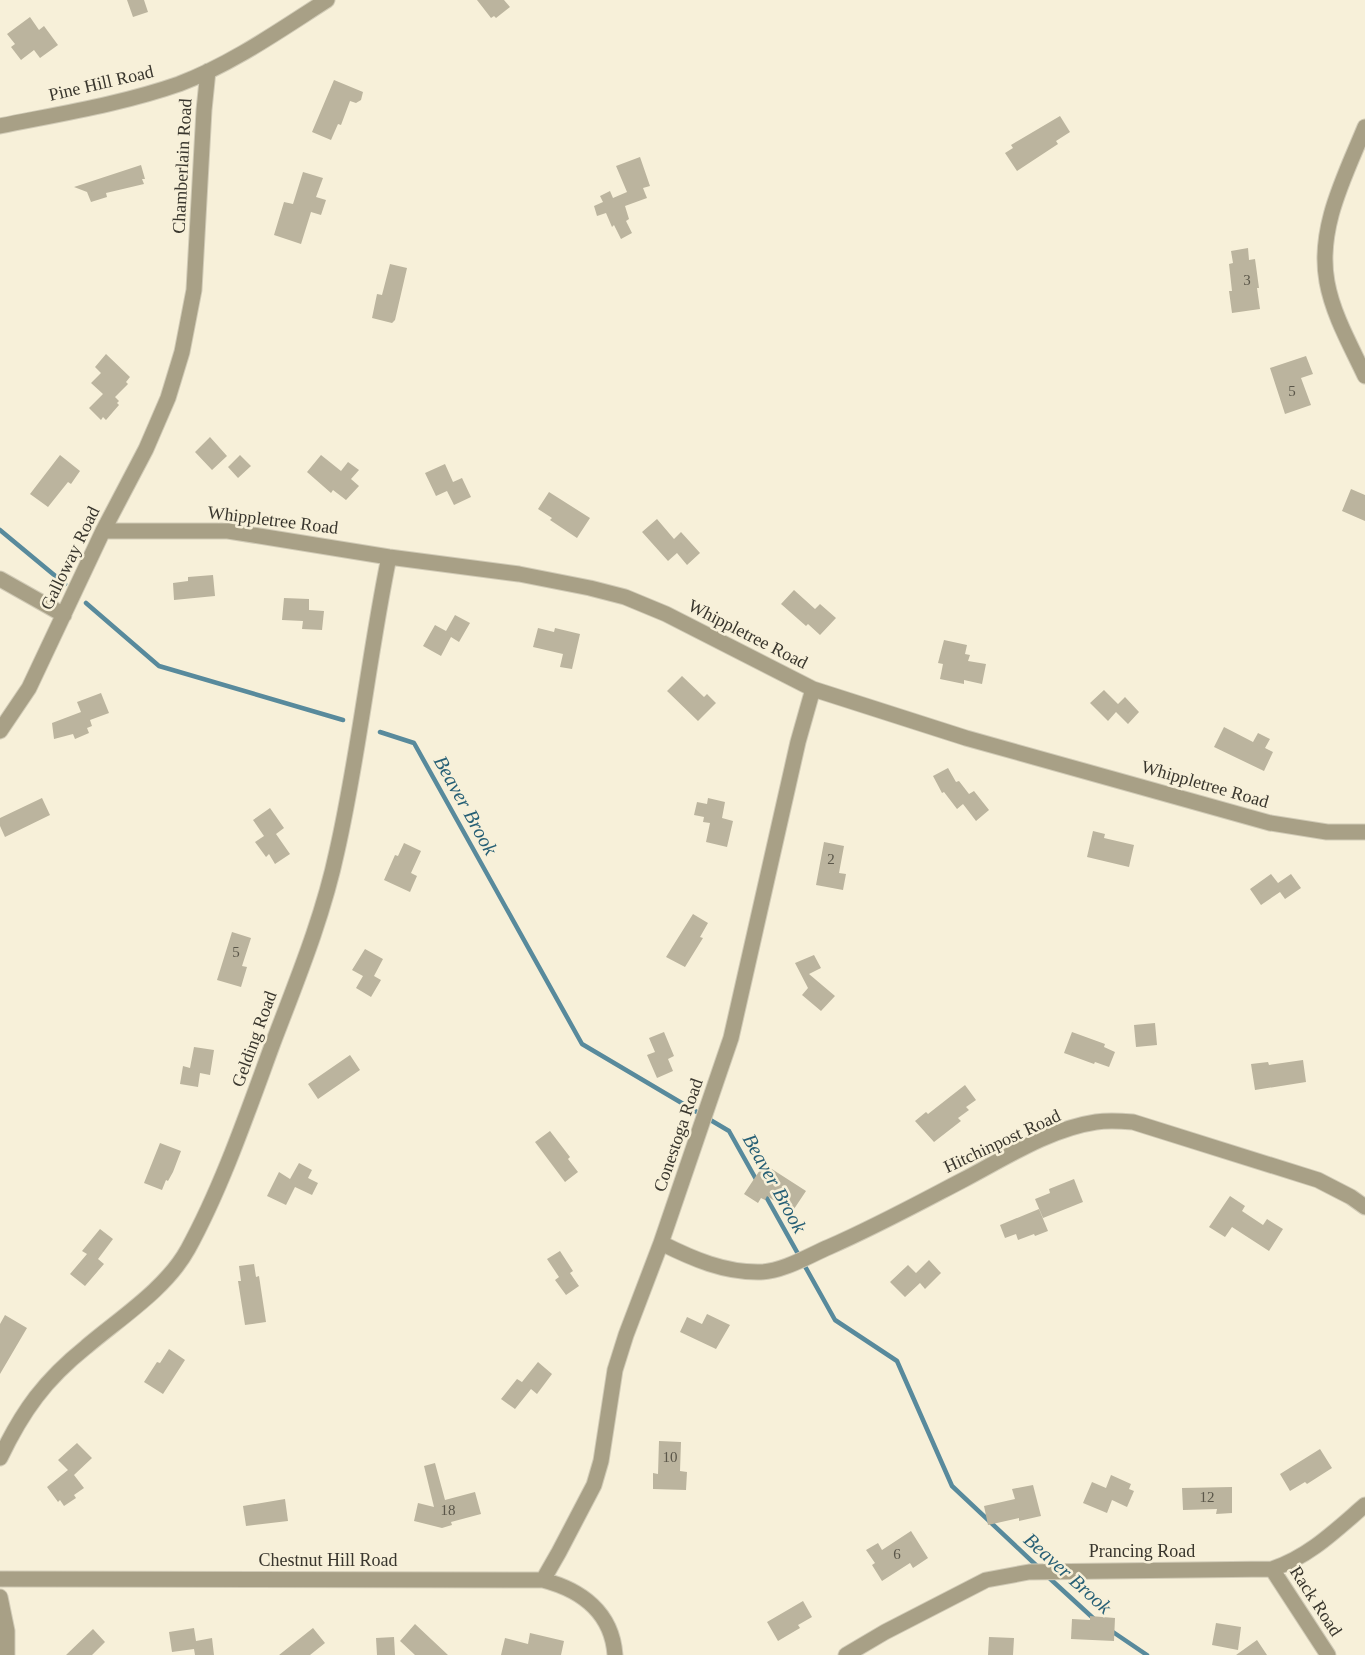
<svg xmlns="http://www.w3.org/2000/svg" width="1365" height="1655" viewBox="0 0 1365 1655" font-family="Georgia,serif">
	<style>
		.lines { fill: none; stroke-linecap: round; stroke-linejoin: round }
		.stream { stroke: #588a9c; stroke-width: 4.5 }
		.building { fill: #bbb49e }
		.minor-casing { stroke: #d1cbb7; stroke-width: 17 }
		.minor { stroke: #a8a086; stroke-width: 15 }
		.labels { text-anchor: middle; stroke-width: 5; stroke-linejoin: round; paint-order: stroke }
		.number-label { font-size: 15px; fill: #5a5649 }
		.street-label { font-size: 18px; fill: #39362d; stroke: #f7f0d9 }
		.water-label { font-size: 20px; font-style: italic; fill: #265f75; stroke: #f7f0d9 }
	</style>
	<rect width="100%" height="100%" fill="#f7f0d9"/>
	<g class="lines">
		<path class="stream" d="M 0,530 L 65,584
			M 86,603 L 159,666 L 343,720
			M 380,732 L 414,743 L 582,1044 L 729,1131 L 757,1181
			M 764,1193 L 835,1320 L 897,1361 L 952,1486 L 1038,1567
			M 1046,1575 L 1093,1618
			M 1110,1630 L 1147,1655"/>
	</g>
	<path class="building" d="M 127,0 L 144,0 L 148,12 L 133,17 Z
		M 477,0 L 504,0 L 510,7 L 496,18 L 494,16 L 491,18 Z
		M 30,17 L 39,30 L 44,26 L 58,45 L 40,58 L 34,50 L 21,60 L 11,47 L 15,44 L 7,34 Z
		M 334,80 L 363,92 L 361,100 L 356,103 L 350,101 L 341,125 L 338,124 L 331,140 L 312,132 Z
		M 1060,116 L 1070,132 L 1056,141 L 1058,144 L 1017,171 L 1005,153 L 1013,148 L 1011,145 Z
		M 640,157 L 650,186 L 643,188 L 647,198 L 625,206 L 629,219 L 626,221 L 632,233 L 621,239 L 614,225 L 612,227 L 606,213 L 597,216 L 594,206 L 603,202 L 600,196 L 610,191 L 613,198 L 627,192 L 616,166 Z
		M 141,165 L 145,179 L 142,179 L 144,184 L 106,193 L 107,197 L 91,202 L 87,192 L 74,187 Z
		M 303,172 L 323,178 L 316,197 L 326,200 L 321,215 L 311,212 L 301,244 L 274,235 L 284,202 L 293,204 Z
		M 1248,248 L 1249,260 L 1255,259 L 1259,288 L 1257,288 L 1260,309 L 1232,313 L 1229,291 L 1232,291 L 1229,264 L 1233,263 L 1231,251 Z
		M 390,264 L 407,268 L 395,320 L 392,323 L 372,318 L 377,294 L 382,295 Z
		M 106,354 L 130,377 L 126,382 L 128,384 L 115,397 L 119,401 L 117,403 L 119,405 L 106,420 L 103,417 L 101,420 L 89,408 L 103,394 L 91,383 L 101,373 L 95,367 Z
		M 1306,356 L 1313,374 L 1301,378 L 1311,405 L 1285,414 L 1270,368 Z
		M 210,437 L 227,456 L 212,470 L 195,452 Z
		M 60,455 L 80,471 L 71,484 L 68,482 L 48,507 L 30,494 Z
		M 240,455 L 251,466 L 238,478 L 228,467 Z
		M 321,455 L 341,471 L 348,462 L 359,470 L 351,479 L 359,486 L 346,500 L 333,490 L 331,493 L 307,472 Z
		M 445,464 L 453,482 L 462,478 L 471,497 L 454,505 L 447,491 L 436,496 L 425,473 Z
		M 1351,489 L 1365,495 L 1365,521 L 1342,511 Z
		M 549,492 L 590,518 L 577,538 L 550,520 L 552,518 L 538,509 Z
		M 657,519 L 674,539 L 681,532 L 700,553 L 687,565 L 677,553 L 668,561 L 642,532 Z
		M 213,575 L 215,596 L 174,600 L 173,583 L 188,581 L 188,577 Z
		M 794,590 L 815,609 L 820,604 L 836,618 L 820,635 L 808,624 L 806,626 L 781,604 Z
		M 284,598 L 309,599 L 309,610 L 324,611 L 322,630 L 302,629 L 303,621 L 282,620 Z
		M 455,615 L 470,623 L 459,642 L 451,637 L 441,656 L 423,646 L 435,625 L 446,631 Z
		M 538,628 L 554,632 L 555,628 L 580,634 L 572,669 L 560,667 L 563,654 L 533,647 Z
		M 944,640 L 967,645 L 965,654 L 970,655 L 968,661 L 986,664 L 982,684 L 964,680 L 964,684 L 940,679 L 943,664 L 938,663 Z
		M 682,676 L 704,697 L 707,694 L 716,703 L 698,721 L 667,691 Z
		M 1104,690 L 1118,704 L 1125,697 L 1139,712 L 1128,724 L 1116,712 L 1108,721 L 1090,703 Z
		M 101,693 L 109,713 L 90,720 L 92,726 L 87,728 L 89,733 L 75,739 L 73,734 L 54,739 L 52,723 L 81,712 L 77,702 Z
		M 1224,727 L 1253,742 L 1258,733 L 1270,739 L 1265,748 L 1273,752 L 1264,771 L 1214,747 Z
		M 948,768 L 956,782 L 959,781 L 969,794 L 974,791 L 989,810 L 976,821 L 963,804 L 957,809 L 944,792 L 942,793 L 933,776 Z
		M 42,798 L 50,815 L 5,837 L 0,826 L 0,818 Z
		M 708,798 L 725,802 L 722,818 L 733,821 L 727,847 L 706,842 L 710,823 L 703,822 L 704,817 L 694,815 L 697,802 L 707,804 Z
		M 270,808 L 284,828 L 276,834 L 290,854 L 275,864 L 269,854 L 266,857 L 255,842 L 264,836 L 253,820 Z
		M 1093,831 L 1105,834 L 1104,838 L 1134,845 L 1129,867 L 1087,857 Z
		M 824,842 L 844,846 L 839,873 L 846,874 L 843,890 L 816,885 Z
		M 404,843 L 421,851 L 411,873 L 417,876 L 410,892 L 384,880 L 395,855 L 398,856 Z
		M 1271,874 L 1278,883 L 1291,874 L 1301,888 L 1285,899 L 1280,892 L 1261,905 L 1250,889 Z
		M 693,914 L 708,923 L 700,937 L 703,938 L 685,967 L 666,957 Z
		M 232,932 L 251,938 L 242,966 L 247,967 L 241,987 L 217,980 Z
		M 365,949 L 383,959 L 374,976 L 381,980 L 371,997 L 356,988 L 363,976 L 352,970 Z
		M 814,955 L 821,968 L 809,974 L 835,996 L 821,1011 L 802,995 L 808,988 L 795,963 Z
		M 1155,1023 L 1157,1045 L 1136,1047 L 1134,1025 Z
		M 664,1032 L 674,1056 L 668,1059 L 673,1071 L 657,1078 L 647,1055 L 655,1052 L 649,1038 Z
		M 1072,1032 L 1105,1044 L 1104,1047 L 1115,1052 L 1109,1067 L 1095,1062 L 1094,1064 L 1064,1053 Z
		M 194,1047 L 214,1050 L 210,1075 L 200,1073 L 198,1087 L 180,1084 L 183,1066 L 190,1068 Z
		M 350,1055 L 360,1070 L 318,1099 L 308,1084 Z
		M 1303,1060 L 1306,1082 L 1255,1090 L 1251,1064 L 1268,1062 L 1269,1065 Z
		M 965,1085 L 976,1100 L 966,1107 L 969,1110 L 958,1118 L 961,1121 L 934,1142 L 915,1121 L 926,1112 L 928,1114 Z
		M 550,1131 L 570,1157 L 568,1159 L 578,1172 L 565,1182 L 535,1142 Z
		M 160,1143 L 181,1151 L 173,1172 L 168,1181 L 166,1180 L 162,1190 L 144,1183 Z
		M 299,1163 L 312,1170 L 308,1178 L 318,1183 L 312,1195 L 295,1187 L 286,1205 L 267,1196 L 279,1172 L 290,1179 Z
		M 764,1164 L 806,1191 L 792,1212 L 767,1196 L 765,1200 L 761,1198 L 758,1203 L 744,1194 Z
		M 1074,1179 L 1083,1202 L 1043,1218 L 1035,1199 L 1050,1193 L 1049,1189 Z
		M 1230,1196 L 1245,1206 L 1242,1211 L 1263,1225 L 1267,1219 L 1283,1229 L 1269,1251 L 1232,1227 L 1225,1237 L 1209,1227 Z
		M 1039,1209 L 1048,1231 L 1035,1236 L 1034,1234 L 1018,1240 L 1016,1234 L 1005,1238 L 1000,1225 Z
		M 100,1229 L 113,1239 L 98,1259 L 104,1264 L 85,1286 L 70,1274 L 87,1254 L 82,1251 Z
		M 560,1251 L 573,1271 L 570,1273 L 579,1286 L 566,1295 L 555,1280 L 559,1277 L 547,1259 Z
		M 929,1260 L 941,1273 L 925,1289 L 920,1283 L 905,1297 L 890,1282 L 908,1265 L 916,1273 Z
		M 254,1264 L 256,1277 L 259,1276 L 266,1322 L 245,1325 L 238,1281 L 241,1281 L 239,1266 Z
		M 707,1314 L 730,1325 L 716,1349 L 680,1332 L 687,1317 L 702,1324 Z
		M 5,1315 L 27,1328 L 0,1374 L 0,1324 Z
		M 169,1349 L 185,1360 L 163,1394 L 144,1382 L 157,1362 L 160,1363 Z
		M 538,1362 L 552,1374 L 537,1394 L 531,1389 L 515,1409 L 501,1399 L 517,1379 L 522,1382 Z
		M 659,1441 L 681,1442 L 680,1471 L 687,1472 L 686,1490 L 653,1489 L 653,1473 L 658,1474 Z
		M 77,1443 L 92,1458 L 74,1475 L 84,1488 L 74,1495 L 76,1498 L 64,1506 L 60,1500 L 58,1502 L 47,1487 L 68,1470 L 58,1460 Z
		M 1320,1449 L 1332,1468 L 1307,1484 L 1305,1482 L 1290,1491 L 1280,1474 Z
		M 435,1463 L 445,1500 L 475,1492 L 481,1514 L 451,1522 L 452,1525 L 442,1528 L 414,1521 L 418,1503 L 434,1507 L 424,1466 Z
		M 1111,1475 L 1131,1484 L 1129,1489 L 1134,1491 L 1127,1507 L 1112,1500 L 1107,1513 L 1083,1503 L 1092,1482 L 1106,1488 Z
		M 1033,1485 L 1041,1516 L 1019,1521 L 1019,1518 L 988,1525 L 984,1506 L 1015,1499 L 1012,1489 Z
		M 1232,1487 L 1232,1513 L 1216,1514 L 1217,1509 L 1183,1510 L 1182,1488 Z
		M 285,1499 L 288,1521 L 246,1526 L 243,1506 Z
		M 911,1531 L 928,1558 L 913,1568 L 910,1563 L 882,1581 L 872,1565 L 875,1563 L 866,1550 L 878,1543 L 882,1550 Z
		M 803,1601 L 812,1617 L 798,1625 L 800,1628 L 778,1641 L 767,1622 Z
		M 1090,1616 L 1115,1618 L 1114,1641 L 1071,1639 L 1072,1619 L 1090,1620 Z
		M 1216,1623 L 1241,1627 L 1238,1650 L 1212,1645 Z
		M 415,1624 L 448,1655 L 415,1655 L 400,1641 Z
		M 194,1628 L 196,1641 L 212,1638 L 214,1655 L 195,1655 L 194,1649 L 172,1652 L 169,1632 Z
		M 313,1628 L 325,1643 L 310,1655 L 279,1655 Z
		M 93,1629 L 105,1642 L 92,1655 L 66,1655 Z
		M 530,1633 L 564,1641 L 561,1655 L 501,1655 L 505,1638 L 528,1644 Z
		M 394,1637 L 395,1655 L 377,1655 L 376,1638 Z
		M 989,1637 L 1014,1638 L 1013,1655 L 988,1655 Z
		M 1257,1640 L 1267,1655 L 1236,1655 Z"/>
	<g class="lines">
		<g class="minor-casing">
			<path id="minor" d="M 0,126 C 59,114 122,104 179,84 C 232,64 280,30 327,0
				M 1365,127 C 1345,176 1317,228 1327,282 C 1333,315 1351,346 1365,376
				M 103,531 L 228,531 L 389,557 L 519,574 L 590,588 L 625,597 L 666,614 L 813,689 L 966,738 L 1270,823 L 1327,832 L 1365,832
				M 0,579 L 64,615
				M 0,731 L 29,688 L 103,531 L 146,449 L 168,398 L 182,352 L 194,290 L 204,110 L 208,71
				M 661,1243 C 693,1259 725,1273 761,1272 C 784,1271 808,1256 829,1247 C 875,1227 919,1203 963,1180 C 1005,1158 1049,1129 1096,1122 C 1109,1120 1121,1121 1133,1122 L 1318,1180 L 1351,1197 L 1365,1207
				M 0,1458 C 23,1410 45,1380 86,1347 C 120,1318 166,1289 188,1249 C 222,1187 248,1111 273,1043 C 297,980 323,917 337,851 C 359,754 369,654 389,557
				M 1272,1569 L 1328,1655
				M 0,1579 L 543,1580 C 581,1590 612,1612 615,1655
				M 543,1580 L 559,1552 L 594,1485 L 601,1461 L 615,1370 L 626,1335 L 661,1243 L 731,1038 L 798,742 L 813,689
				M 0,1597 L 7,1631 L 7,1655
				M 846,1655 L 885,1632 L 986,1580 L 1029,1572 L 1272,1569 C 1309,1557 1336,1530 1365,1505"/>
		</g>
		<use href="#minor" class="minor"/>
	</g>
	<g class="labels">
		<g class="number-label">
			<text x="1247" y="285">3</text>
			<text x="1292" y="396">5</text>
			<text x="831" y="864">2</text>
			<text x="236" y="957">5</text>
			<text x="670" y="1462">10</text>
			<text x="1207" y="1502">12</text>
			<text x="448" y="1515">18</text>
			<text x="897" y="1559">6</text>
		</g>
		<g class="street-label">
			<text transform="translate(101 83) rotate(-13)" y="6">Pine Hill Road</text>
			<text transform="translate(182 166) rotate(-87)" y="6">Chamberlain Road</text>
			<text transform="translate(273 520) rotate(7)" y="6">Whippletree Road</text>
			<text transform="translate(70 558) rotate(-64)" y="6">Galloway Road</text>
			<text transform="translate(748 634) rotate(27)" y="6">Whippletree Road</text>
			<text transform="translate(1205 784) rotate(16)" y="6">Whippletree Road</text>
			<text transform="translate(254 1039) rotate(-70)" y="6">Gelding Road</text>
			<text transform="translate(678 1135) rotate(-71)" y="6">Conestoga Road</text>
			<text transform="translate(1002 1141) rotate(-25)" y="6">Hitchinpost Road</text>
			<text x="1142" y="1557">Prancing Road</text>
			<text x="328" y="1566">Chestnut Hill Road</text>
			<text transform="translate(1316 1601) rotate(57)" y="6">Rack Road</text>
		</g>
		<g class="water-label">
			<text transform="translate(466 805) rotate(61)" y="7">Beaver Brook</text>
			<text transform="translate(775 1183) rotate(61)" y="7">Beaver Brook</text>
			<text transform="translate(1068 1573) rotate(42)" y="7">Beaver Brook</text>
		</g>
	</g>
</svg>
